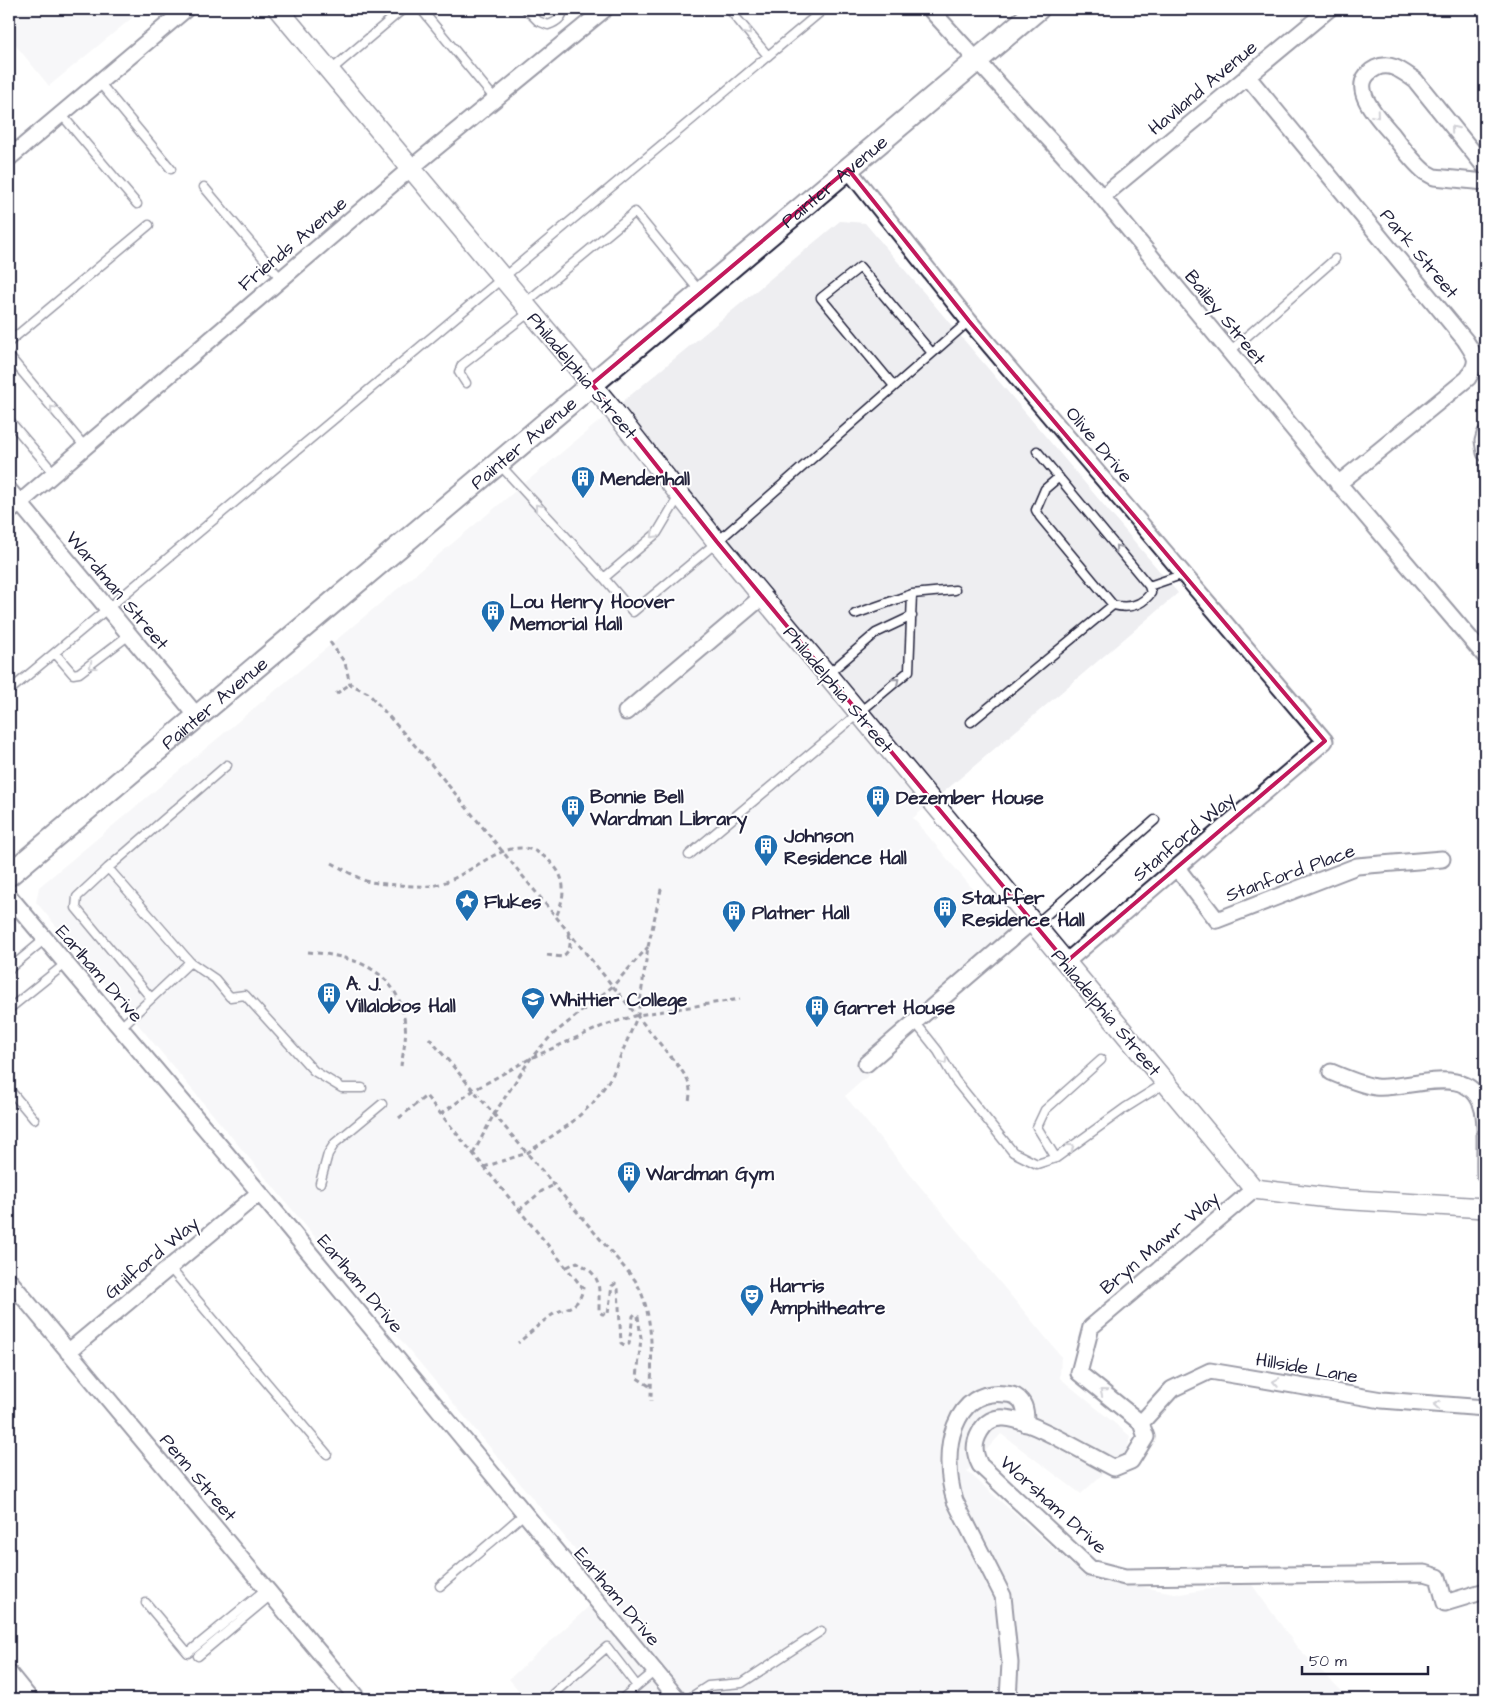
<svg xmlns="http://www.w3.org/2000/svg" width="1494" height="1708" viewBox="0 0 1494 1708" font-family="'Architects Daughter',sans-serif">
	<style>
		.built { fill: #eeeef1 }
		.lines { fill: none; stroke-linecap: round; stroke-linejoin: round }
		.service-casing { stroke: #22223b; stroke-width: 11 }
		.minor-casing { stroke: #22223b; stroke-width: 19 }
		.tertiary-casing { stroke: #22223b; stroke-width: 22 }
		.secondary-casing { stroke: #22223b; stroke-width: 25 }
		.path { stroke: #22223b; stroke-width: 3; stroke-dasharray: 5 4; stroke-linecap: butt }
		.service { stroke: #fff; stroke-width: 8 }
		.minor { stroke: #fff; stroke-width: 15 }
		.tertiary { stroke: #fff; stroke-width: 19 }
		.secondary { stroke: #fff; stroke-width: 21 }
		.oneway { stroke: #9c9ca7 }
		.marked { fill: none; stroke: #c2185b; stroke-width: 4; stroke-linejoin: round }
		.labels { text-anchor: middle; stroke-width: 4; stroke-linejoin: round; paint-order: stroke }
		.street-label { font-size: 19px; fill: #22223b; stroke: #fff }
		.poi-label { font-size: 19px; font-weight: bold; fill: #22223b; stroke: #fff; text-anchor: start }
	</style>
	<rect width="100%" height="100%" fill="#fff"/>
	<filter id="ink" filterUnits="userSpaceOnUse"><feTurbulence type="fractalNoise" baseFrequency=".02" numOctaves="2"/><feDisplacementMap in="SourceGraphic" scale="10" xChannelSelector="R" yChannelSelector="G"/><feConvolveMatrix kernelMatrix="1 2 1 2 8 2 1 2 1" color-interpolation-filters="sRGB"/></filter>
	<g filter="url(#ink)">
		<path class="built" d="M 9,9 L 143,9 L 49,86 L 9,37 Z
			M 840,221 L 865,223 L 1178,593 L 913,818 L 1019,944 L 845,1096 L 1061,1356 L 1060,1378 L 1130,1436 L 1127,1452 L 1081,1494 L 1001,1434 L 967,1471 L 1084,1576 L 1180,1594 L 1250,1582 L 1297,1647 L 1350,1699 L 526,1699 L 509,1679 L 608,1589 L 36,902 L 39,887 Z"/>
		<g class="lines">
			<g class="service-casing">
				<path id="service" d="M 421,9 L 495,99
					M 526,9 L 538,21 L 548,25 C 557,22 563,18 563,9
					M 729,9 L 768,56
					M 330,71 L 403,9
					M 99,82 L 171,169
					M 61,114 L 137,204
					M 204,187 L 281,279
					M 524,304 L 635,212 L 701,293
					M 9,342 L 149,225
					M 1229,352 L 1335,259
					M 9,356 L 85,447
					M 466,383 L 459,372 L 462,365 L 531,311
					M 894,386 L 821,298 L 860,267 L 932,353
					M 9,420 L 54,473
					M 1037,451 L 1149,586 L 1151,593 C 1141,606 1128,609 1113,605 L 1040,517 L 1036,510 L 1045,489 L 1059,477
					M 500,465 L 604,578 L 657,533 L 679,496
					M 604,578 L 633,612 L 717,542 L 969,321
					M 1149,586 L 1184,574
					M 855,614 L 912,594
					M 55,653 L 73,674 L 79,673 L 129,635
					M 828,674 L 876,633 L 912,616
					M 9,691 L 824,9
					M 971,722 L 1113,605
					M 689,855 L 909,671 L 912,594 L 955,590
					M 108,868 L 227,765
					M 1035,925 L 1155,820
					M 190,962 L 215,979 L 230,997 L 245,995 L 314,1071 L 342,1088 L 362,1088
					M 9,969 L 45,939
					M 9,1009 L 65,964
					M 915,1022 L 938,1051 L 955,1080 L 1013,1152 L 1037,1164 L 1056,1158 L 1125,1108 L 1165,1083
					M 121,1027 L 190,962 L 108,868 L 77,897 L 76,908 L 151,998
					M 9,1089 L 34,1119
					M 1056,1158 L 1037,1127 L 1045,1110 L 1101,1060
					M 320,1183 L 328,1154 L 335,1143 L 382,1104
					M 170,1268 L 327,1454
					M 440,1586 L 524,1514
					M 146,1603 L 188,1653 L 266,1589
					M 198,1656 L 271,1595
					M 553,1694 L 607,1647 L 637,1686 L 655,1671
					M 622,1699 L 637,1686
					M 688,1699 L 708,1686 L 742,1683 L 821,1631"/>
			</g>
			<g class="minor-casing">
				<path id="minor" d="M 930,9 L 1102,197 L 1328,471 L 1485,656
					M 1247,76 L 1465,340 C 1476,357 1480,360 1468,378 L 1338,484
					M 9,158 L 186,9
					M 1485,167 L 1415,80 C 1403,72 1391,61 1376,68 C 1344,84 1378,118 1392,134 C 1402,147 1412,161 1425,172 L 1434,177 L 1485,182
					M 848,169 L 969,321 L 1325,741 L 1066,962
					M 1102,197 L 1329,9
					M 1485,434 L 1483,441 L 1485,453
					M 9,490 L 197,716
					M 9,512 L 411,168 L 605,9
					M 626,712 L 763,596
					M 1177,868 L 1217,920 L 1357,866 L 1442,859
					M 9,896 L 279,1216 L 678,1699
					M 866,1064 L 1032,921
					M 1331,1072 C 1345,1078 1359,1084 1375,1087 C 1408,1091 1471,1059 1483,1110 C 1487,1124 1484,1158 1485,1175
					M 1254,1189 L 1091,1327 L 1079,1373 L 1141,1423 L 1146,1437 L 1131,1461 L 1114,1468 C 1088,1455 1032,1420 1005,1418 C 994,1417 985,1422 980,1432 C 973,1444 974,1453 980,1465 L 1090,1568 L 1125,1577 L 1425,1573 L 1438,1577 L 1445,1603 L 1485,1591
					M 9,1280 L 358,1699
					M 68,1352 L 259,1193
					M 1141,1423 L 1172,1389 L 1210,1371 L 1382,1400 L 1485,1408
					M 9,1673 L 30,1699
					M 1008,1699 L 1010,1663 L 1003,1596 L 955,1501 C 948,1479 946,1448 955,1426 C 964,1403 981,1391 1005,1394 C 1011,1394 1017,1396 1021,1401 C 1026,1407 1026,1416 1026,1424"/>
			</g>
			<g class="tertiary-casing">
				<path id="tertiary" d="M 278,9 L 613,410 L 717,542 L 1254,1189 L 1337,1199 L 1485,1208"/>
			</g>
			<g class="secondary-casing">
				<g id="secondary">
					<path id="s1" d="M 9,875 L 1038,9"/>
				</g>
			</g>
			<path class="path" d="M 330,642 L 345,663 L 350,684 L 368,693 L 426,758 L 679,1067 C 688,1079 692,1086 689,1101
				M 336,694 L 350,684
				M 332,863 C 343,869 354,876 366,881 C 375,884 420,887 430,886 C 474,881 513,817 555,867 C 568,883 563,901 556,917
				M 308,952 C 355,956 399,970 405,1024 C 407,1037 403,1053 401,1066
				M 547,955 L 562,957 C 571,950 571,945 569,934
				M 429,1038 L 635,1280 C 656,1316 651,1361 651,1401
				M 441,1114 L 474,1090 L 531,1058 L 605,1025 L 638,1015 L 740,999
				M 399,1118 L 426,1096 L 583,1288 C 579,1310 566,1306 552,1315 C 540,1323 529,1334 518,1343
				M 473,1154 L 494,1114 L 531,1058 L 551,1036 L 613,986 L 648,947
				M 484,1167 L 527,1153 L 570,1124 L 593,1103 L 612,1076 L 638,1015 L 648,947 L 662,885
				M 519,1210 L 542,1191 L 554,1185
				M 567,1267 L 577,1262 C 602,1276 599,1284 599,1311 L 602,1314 L 608,1314 L 612,1286 L 615,1284 L 618,1288 L 621,1343 L 626,1346 L 629,1344 L 633,1316 L 635,1314 L 638,1316 L 641,1338 L 637,1378 L 651,1387"/>
			<use href="#service" class="service"/>
			<use href="#minor" class="minor"/>
			<use href="#tertiary" class="tertiary"/>
			<use href="#secondary" class="secondary"/>
		</g>
		<defs><path id="oneway-chevron" d="M-2-3.5L2.5 0L-2 3.5" fill="none" stroke-width="1.6" stroke-linecap="round" stroke-linejoin="round" transform="scale(1.25)"/></defs>
		<g class="oneway">
			<use href="#oneway-chevron" transform="translate(748 32) rotate(50)"/>
			<use href="#oneway-chevron" transform="translate(1376 115) rotate(50)"/>
			<use href="#oneway-chevron" transform="translate(1454 129) rotate(-129)"/>
			<use href="#oneway-chevron" transform="translate(53 409) rotate(-130)"/>
			<use href="#oneway-chevron" transform="translate(538 507) rotate(-132)"/>
			<use href="#oneway-chevron" transform="translate(654 535) rotate(134)"/>
			<use href="#oneway-chevron" transform="translate(1118 548) rotate(-130)"/>
			<use href="#oneway-chevron" transform="translate(92 666) rotate(142)"/>
			<use href="#oneway-chevron" transform="translate(896 681) rotate(-40)"/>
			<use href="#oneway-chevron" transform="translate(944 1061) rotate(60)"/>
			<use href="#oneway-chevron" transform="translate(1071 1147) rotate(-36)"/>
			<use href="#oneway-chevron" transform="translate(1276 1382) rotate(-170)"/>
			<use href="#oneway-chevron" transform="translate(1103 1392) rotate(-141)"/>
			<use href="#oneway-chevron" transform="translate(1437 1405) rotate(-175)"/>
		</g>
	</g>
	<path d="M0 0H1494V1708H0ZM 848,169 L 969,321 L 1325,741 L 1066,962 L 717,542 L 592,384 Z" fill="#fff" fill-opacity=".55" fill-rule="evenodd"/>
	<path class="marked" d="M 848,169 L 969,321 L 1325,741 L 1066,962 L 717,542 L 592,384 Z"/>
	<defs>
		<g id="building-pin" transform="scale(1.25)"><path d="M0 17L-7.5 6A9.5 9.5 0 1 1 7.5 6Z" fill="#1f6fb2" stroke="#fff"/><path d="M-4-6H4V6H1V3H-1V6H-4ZM-2.5-4.3h1.7v1.8h-1.7ZM.8-4.3h1.7v1.8H.8ZM-2.5-1h1.7V.8h-1.7ZM.8-1h1.7V.8H.8Z" fill="#fff"/></g>
		<g id="sight-pin" transform="scale(1.25)"><path d="M0 17L-7.5 6A9.5 9.5 0 1 1 7.5 6Z" fill="#1f6fb2" stroke="#fff"/><path d="M0-6L1.8-2.2L6-1.7L2.9 1.2L3.7 5.4L0 3.3L-3.7 5.4L-2.9 1.2L-6-1.7L-1.8-2.2Z" fill="#fff"/></g>
		<g id="university-pin" transform="scale(1.25)"><path d="M0 17L-7.5 6A9.5 9.5 0 1 1 7.5 6Z" fill="#1f6fb2" stroke="#fff"/><path d="M0-5L7-2L0 1L-7-2ZM-4 1L0 2.5L4 1V4Q0 6-4 4Z" fill="#fff"/></g>
		<g id="theatre-pin" transform="scale(1.25)"><path d="M0 17L-7.5 6A9.5 9.5 0 1 1 7.5 6Z" fill="#1f6fb2" stroke="#fff"/><path d="M-5-5.5Q0-4 5-5.5V0Q5 5 0 6Q-5 5-5 0ZM-3.3-2.5H-1v1.5H-3.3ZM1-2.5H3.3v1.5H1ZM-2.8 1Q0 5.5 2.8 1Z" fill="#fff"/></g>
	</defs>
	<g fill-rule="evenodd">
		<use href="#building-pin" x="583" y="478"/>
		<use href="#building-pin" x="493" y="612"/>
		<use href="#building-pin" x="878" y="797"/>
		<use href="#building-pin" x="573" y="807"/>
		<use href="#building-pin" x="766" y="846"/>
		<use href="#sight-pin" x="467" y="901"/>
		<use href="#building-pin" x="945" y="908"/>
		<use href="#building-pin" x="734" y="912"/>
		<use href="#building-pin" x="329" y="994"/>
		<use href="#university-pin" x="533" y="999"/>
		<use href="#building-pin" x="817" y="1007"/>
		<use href="#building-pin" x="629" y="1173"/>
		<use href="#theatre-pin" x="752" y="1296"/>
	</g>
	<g class="labels">
		<g class="street-label">
			<text transform="translate(1202 87) rotate(-40)" y="7">Haviland Avenue</text>
			<text dy="7" stroke="none"><textPath href="#s1" startOffset="1078">Painter Avenue</textPath></text>
			<text transform="translate(292 243) rotate(-40)" y="7">Friends Avenue</text>
			<text transform="translate(1420 253) rotate(50)" y="7">Park Street</text>
			<text transform="translate(1226 317) rotate(51)" y="7">Bailey Street</text>
			<text transform="translate(583 375) rotate(50)" y="7">Philadelphia Street</text>
			<text dy="7" stroke="none"><textPath href="#s1" startOffset="672">Painter Avenue</textPath></text>
			<text transform="translate(1100 444) rotate(50)" y="7">Olive Drive</text>
			<text transform="translate(118 590) rotate(50)" y="7">Wardman Street</text>
			<text transform="translate(839 689) rotate(50)" y="7">Philadelphia Street</text>
			<text dy="7" stroke="none"><textPath href="#s1" startOffset="268">Painter Avenue</textPath></text>
			<text transform="translate(1183 836) rotate(-40)" y="7">Stanford Way</text>
			<text transform="translate(1290 872) rotate(-20)" y="7">Stanford Place</text>
			<text transform="translate(100 973) rotate(49)" y="7">Earlham Drive</text>
			<text transform="translate(1107 1012) rotate(50)" y="7">Philadelphia Street</text>
			<text transform="translate(1159 1242) rotate(-40)" y="7">Bryn Mawr Way</text>
			<text transform="translate(151 1257) rotate(-40)" y="7">Guilford Way</text>
			<text transform="translate(361 1283) rotate(50)" y="7">Earlham Drive</text>
			<text transform="translate(1307 1367) rotate(10)" y="7">Hillside Lane</text>
			<text transform="translate(199 1477) rotate(50)" y="7">Penn Street</text>
			<text transform="translate(1054 1504) rotate(42)" y="7">Worsham Drive</text>
			<text transform="translate(618 1596) rotate(50)" y="7">Earlham Drive</text>
		</g>
		<g class="poi-label">
			<text x="600" y="485">Mendenhall</text>
			<text x="510" y="608">Lou Henry Hoover<tspan x="510" dy="22">Memorial Hall</tspan></text>
			<text x="590" y="803">Bonnie Bell<tspan x="590" dy="22">Wardman Library</tspan></text>
			<text x="896" y="804">Dezember House</text>
			<text x="784" y="842">Johnson<tspan x="784" dy="22">Residence Hall</tspan></text>
			<text x="962" y="904">Stauffer<tspan x="962" dy="22">Residence Hall</tspan></text>
			<text x="484" y="908">Flukes</text>
			<text x="752" y="919">Platner Hall</text>
			<text x="346" y="990">A. J.<tspan x="346" dy="22">Villalobos Hall</tspan></text>
			<text x="550" y="1006">Whittier College</text>
			<text x="834" y="1014">Garret House</text>
			<text x="646" y="1180">Wardman Gym</text>
			<text x="770" y="1292">Harris<tspan x="770" dy="22">Amphitheatre</tspan></text>
		</g>
	</g>
	<rect width="1494" height="1708" fill="none" stroke="#fff" stroke-width="30"/>
	<rect x="15" y="15" width="1464" height="1678" fill="none" stroke="#22223b" stroke-width="2" filter="url(#ink)"/>
	<path d="M1302 1666v8h126v-8" fill="none" stroke="#22223b" stroke-width="2.5"/>
	<text x="1309" y="1666" font-size="15" fill="#22223b" stroke="#ffffff" stroke-width="4" paint-order="stroke">50 m</text>
</svg>
